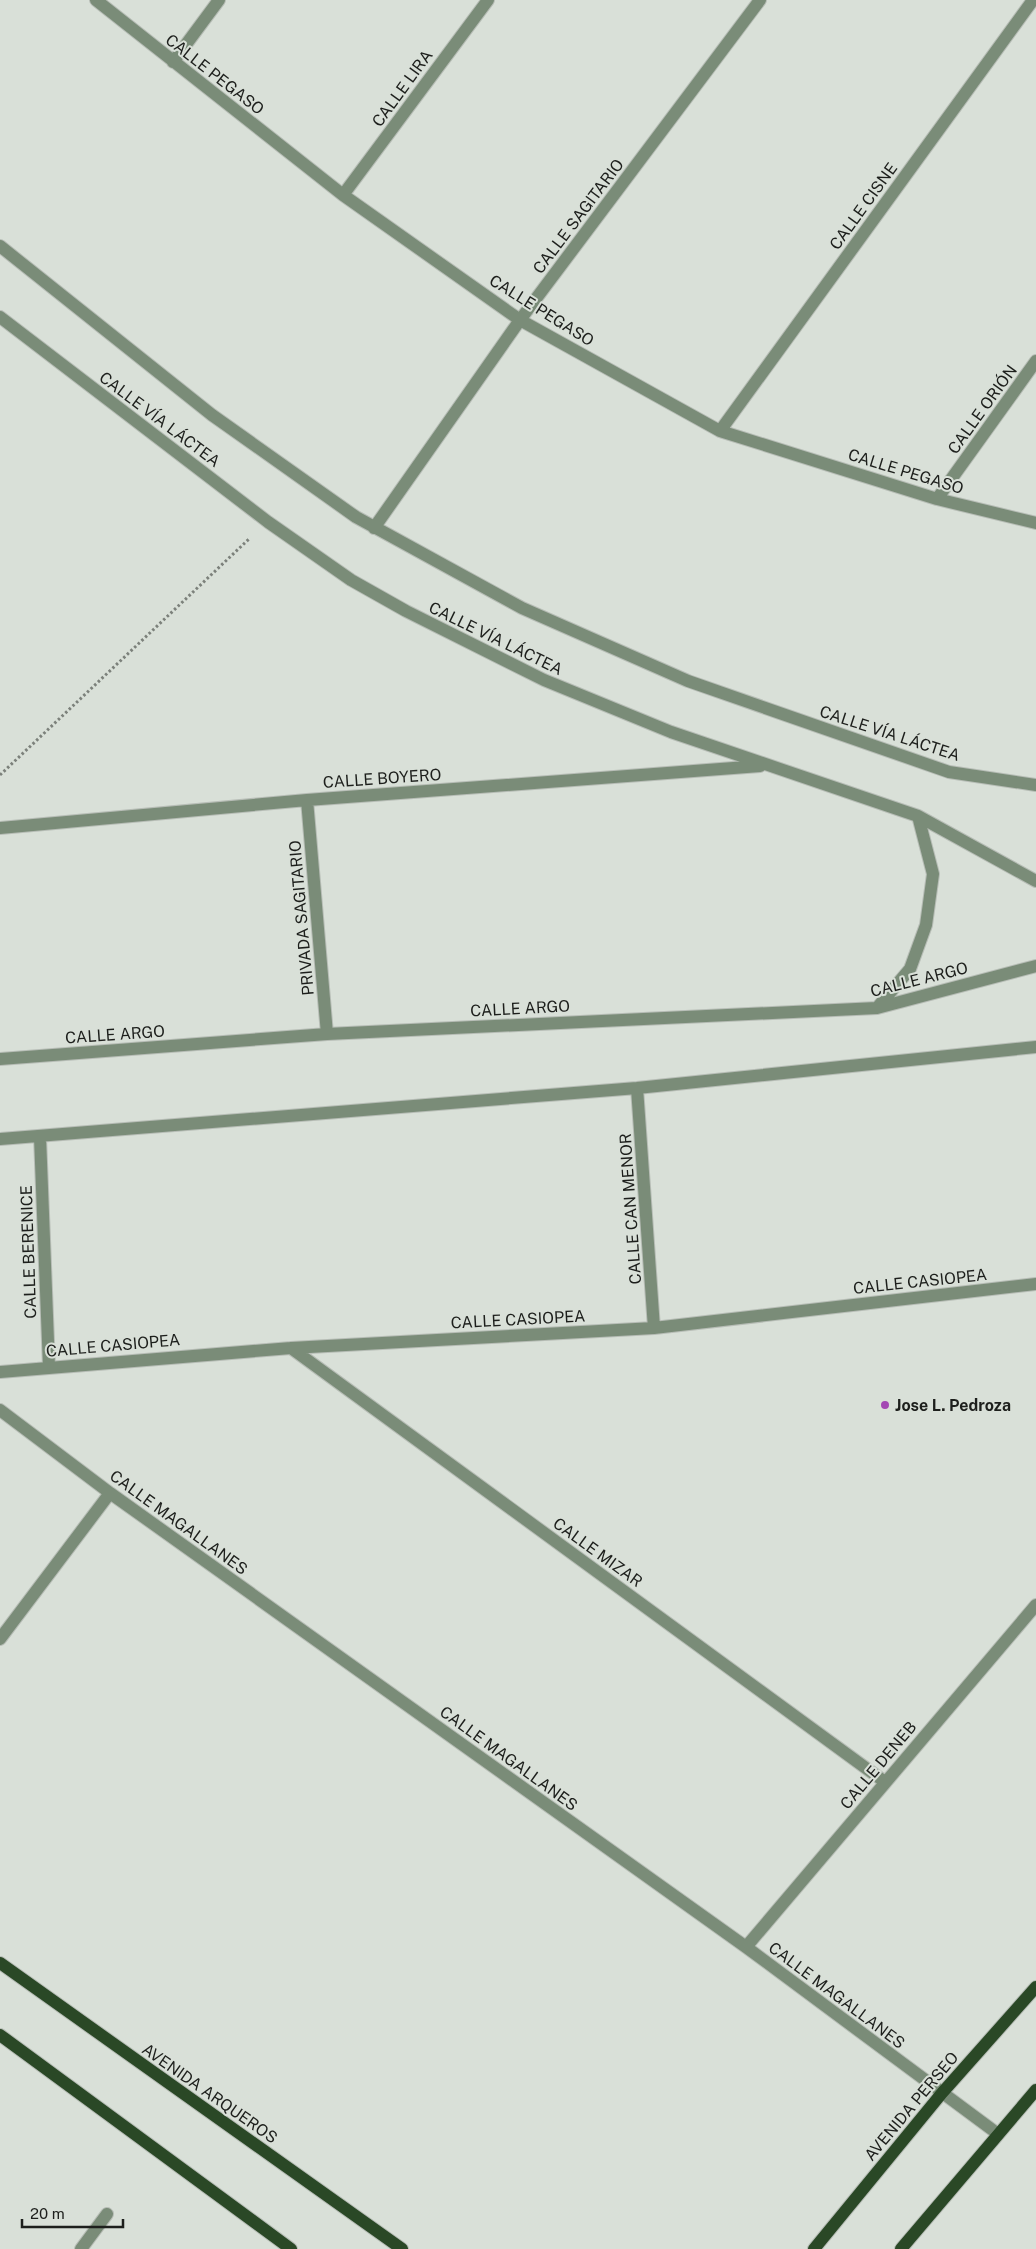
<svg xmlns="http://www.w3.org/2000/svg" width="1036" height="2249" viewBox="0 0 1036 2249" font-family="'Public Sans',sans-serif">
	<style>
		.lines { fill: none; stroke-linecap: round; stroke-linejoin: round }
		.minor-casing { stroke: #b7bdb6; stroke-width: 14 }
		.major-casing { stroke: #b7bdb6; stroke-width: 14 }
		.path { stroke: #7c817b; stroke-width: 3; stroke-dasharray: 2.5 2.5; stroke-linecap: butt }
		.minor { stroke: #7a8c78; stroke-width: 12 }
		.major { stroke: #2a4826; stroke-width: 12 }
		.poi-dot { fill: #a348b3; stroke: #d9e0d8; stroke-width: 2 }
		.labels { text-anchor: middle; stroke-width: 4; stroke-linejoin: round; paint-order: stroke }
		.street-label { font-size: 16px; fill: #1d1f1c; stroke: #d9e0d8 }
		.poi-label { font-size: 16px; font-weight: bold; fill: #1d1f1c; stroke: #d9e0d8; text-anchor: start }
	</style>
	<rect width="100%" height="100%" fill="#d9e0d8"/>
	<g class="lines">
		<g class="minor-casing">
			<path id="minor" d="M 96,0 L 343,195 L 520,320 L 720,431 L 937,499 L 1036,523
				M 173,62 L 219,0
				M 343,195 L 488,0
				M 0,246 L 212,415 L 356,517 L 522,608 L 688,681 L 949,772 L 1036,785
				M 0,317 L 268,522 L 351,580 L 406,611 L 544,680 L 671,732 L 918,816 L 1036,881
				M 720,431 L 1033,0
				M 937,499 L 1036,361
				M 374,528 L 520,320 L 760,0
				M 307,800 L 327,1034
				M 0,828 L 307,800 L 760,766
				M 877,1008 L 910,969 L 926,925 L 933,874 L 918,816
				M 0,1059 L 327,1034 L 877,1008 L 1036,966
				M 637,1088 L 654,1328
				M 40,1137 L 49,1367
				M 0,1139 L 637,1088 L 1036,1047
				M 291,1348 L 885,1782
				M 0,1372 L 291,1348 L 654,1328 L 1036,1284
				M 0,1410 L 110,1493 L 746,1947 L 998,2134
				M 0,1639 L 110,1493
				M 746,1947 L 1036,1605
				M 81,2249 L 107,2214"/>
		</g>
		<g class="major-casing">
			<path id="major" d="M 0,1963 L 402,2249
				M 0,2035 L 291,2249
				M 814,2249 L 942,2093 L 1036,1987
				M 901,2249 L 1036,2090"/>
		</g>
		<path class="path" d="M 0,775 L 250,538"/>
		<use href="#minor" class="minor"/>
		<use href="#major" class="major"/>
	</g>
	<circle class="poi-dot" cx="885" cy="1405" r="5"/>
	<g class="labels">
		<g class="street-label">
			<text transform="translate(215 74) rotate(38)" y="6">CALLE PEGASO</text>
			<text transform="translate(402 88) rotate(-54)" y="6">CALLE LIRA</text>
			<text transform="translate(863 206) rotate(-54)" y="6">CALLE CISNE</text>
			<text transform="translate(578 216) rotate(-53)" y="6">CALLE SAGITARIO</text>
			<text transform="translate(542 310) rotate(32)" y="6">CALLE PEGASO</text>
			<text transform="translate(982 409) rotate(-54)" y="6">CALLE ORIÓN</text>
			<text transform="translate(160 419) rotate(37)" y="6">CALLE VÍA LÁCTEA</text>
			<text transform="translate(906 471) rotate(17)" y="6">CALLE PEGASO</text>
			<text transform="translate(496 638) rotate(26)" y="6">CALLE VÍA LÁCTEA</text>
			<text transform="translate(890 733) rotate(18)" y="6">CALLE VÍA LÁCTEA</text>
			<text transform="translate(382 778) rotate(-4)" y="6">CALLE BOYERO</text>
			<text transform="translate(301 918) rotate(-95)" y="6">PRIVADA SAGITARIO</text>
			<text transform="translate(919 979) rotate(-14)" y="6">CALLE ARGO</text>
			<text transform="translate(520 1008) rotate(-3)" y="6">CALLE ARGO</text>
			<text transform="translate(115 1034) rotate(-4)" y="6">CALLE ARGO</text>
			<text transform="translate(630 1209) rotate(-94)" y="6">CALLE CAN MENOR</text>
			<text transform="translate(28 1252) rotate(-92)" y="6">CALLE BERENICE</text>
			<text transform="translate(920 1281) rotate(-6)" y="6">CALLE CASIOPEA</text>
			<text transform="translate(518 1319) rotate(-3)" y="6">CALLE CASIOPEA</text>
			<text transform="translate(113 1345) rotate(-5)" y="6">CALLE CASIOPEA</text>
			<text transform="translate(179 1522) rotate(36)" y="6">CALLE MAGALLANES</text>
			<text transform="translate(598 1552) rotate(36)" y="6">CALLE MIZAR</text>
			<text transform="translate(509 1758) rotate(36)" y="6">CALLE MAGALLANES</text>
			<text transform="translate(878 1765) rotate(-50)" y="6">CALLE DENEB</text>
			<text transform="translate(837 1995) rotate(37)" y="6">CALLE MAGALLANES</text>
			<text transform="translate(210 2093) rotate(35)" y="6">AVENIDA ARQUEROS</text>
			<text transform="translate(911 2106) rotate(-50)" y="6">AVENIDA PERSEO</text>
		</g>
		<g class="poi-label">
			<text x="895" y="1411">Jose L. Pedroza</text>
		</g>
	</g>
	<path d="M22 2219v8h101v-8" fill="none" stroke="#1d1f1c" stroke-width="2.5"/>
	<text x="30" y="2219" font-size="15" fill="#1d1f1c" stroke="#d9e0d8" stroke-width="4" paint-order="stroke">20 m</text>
</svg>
